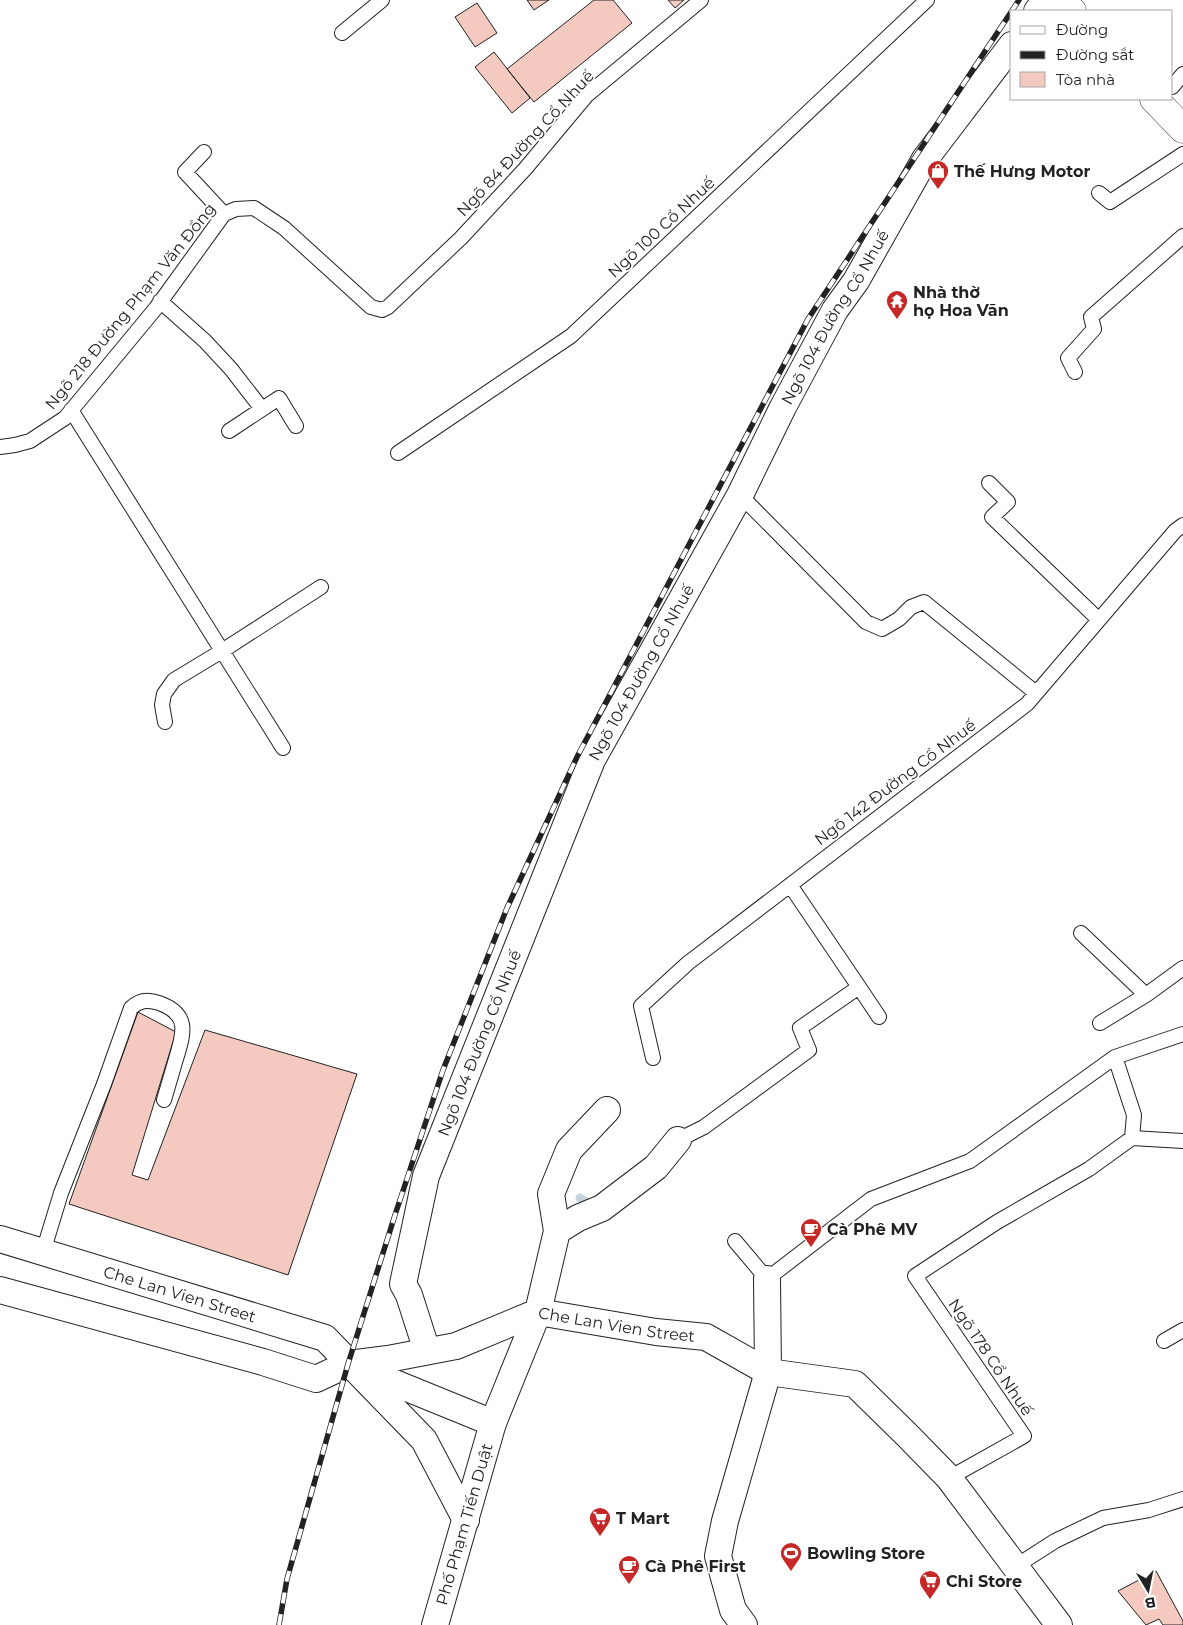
<svg xmlns="http://www.w3.org/2000/svg" width="1183" height="1625" viewBox="0 0 1183 1625" font-family="Montserrat,sans-serif">
	<style>
		.lines { fill: none; stroke-linecap: round; stroke-linejoin: round }
		.stream { stroke: #c7d3dd; stroke-width: 9 }
		.building { fill: #f3c9c0; stroke: #222 }
		.service-casing { stroke: #222; stroke-width: 16 }
		.minor-casing { stroke: #222; stroke-width: 28 }
		.secondary-casing { stroke: #222; stroke-width: 29 }
		.service { stroke: #fff; stroke-width: 14 }
		.minor { stroke: #fff; stroke-width: 26 }
		.secondary { stroke: #fff; stroke-width: 28 }
		.rail-casing { stroke: #222; stroke-width: 5.5 }
		.rail { stroke: #fff; stroke-width: 4; stroke-dasharray: 11; stroke-linecap: butt }
		.labels { text-anchor: middle; stroke-width: 4; stroke-linejoin: round; paint-order: stroke }
		.street-label { font-size: 16px; fill: #222; stroke: #fff }
		.poi-label { font-size: 16px; font-weight: bold; fill: #222; stroke: #fff; text-anchor: start }
	</style>
	<rect width="100%" height="100%" fill="#fff"/>
	<g class="lines">
		<path class="stream" d="M 580,1198 L 591,1205 L 594,1203"/>
	</g>
	<path class="building" d="M 527,0 L 549,0 L 534,10 Z
		M 594,0 L 613,0 L 632,23 L 534,102 L 507,69 Z
		M 668,0 L 684,0 L 675,8 Z
		M 477,3 L 497,33 L 475,47 L 455,17 Z
		M 494,52 L 530,98 L 512,113 L 475,67 Z
		M 138,1012 L 176,1032 L 132,1175 L 148,1180 L 205,1030 L 357,1074 L 288,1275 L 69,1204 Z
		M 1156,1571 L 1183,1621 L 1183,1625 L 1163,1625 L 1159,1619 L 1146,1625 L 1118,1591 Z"/>
	<g class="lines">
		<g class="service-casing">
			<path id="service" d="M 342,33 L 382,0
				M 1172,87 L 1183,74
				M 204,152 L 185,172 L 224,214
				M 1099,193 L 1110,202 L 1183,154
				M 160,301 L 205,341 L 231,369 L 262,409
				M 1075,372 L 1068,358 L 1094,329 L 1091,317 L 1183,236
				M 71,410 L 283,748
				M 229,431 L 279,398 L 296,426
				M 0,447 L 15,445 L 30,441 L 65,418 L 156,308 L 224,214 L 236,209 L 254,208 L 284,228 L 371,307 L 382,310 L 388,307 L 461,238 L 525,169 L 587,95 L 701,0
				M 398,453 L 571,336 L 927,0
				M 989,483 L 1008,502 L 992,517 L 1099,620
				M 740,495 L 866,622 L 882,629 L 899,619 L 911,607 L 924,602 L 1036,693
				M 165,722 L 162,705 L 164,694 L 174,680 L 222,651 L 321,587
				M 1081,933 L 1146,995 L 1183,968
				M 859,987 L 879,1017
				M 1100,1023 L 1146,995
				M 653,1058 L 641,1006 L 688,963 L 1027,704 L 1175,531 L 1183,525
				M 1132,1138 L 1183,1141
				M 678,1140 L 704,1127 L 809,1050 L 800,1028 L 859,987 L 790,885
				M 735,1241 L 767,1279 L 871,1199 L 970,1161 L 1115,1057 L 1183,1034
				M 43,1252 L 61,1193 L 104,1084 L 131,1008 C 139,1000 148,999 159,1003 C 190,1014 184,1033 176,1059 C 172,1073 168,1086 164,1100
				M 1164,1341 L 1183,1330
				M 949,1478 L 1024,1436 L 915,1276 L 997,1222 L 1089,1169 L 1132,1138 L 1134,1115 L 1115,1057
				M 1016,1566 L 1055,1541 L 1103,1518 L 1149,1510 L 1183,1499"/>
		</g>
		<g class="minor-casing">
			<g id="minor">
				<path d="M 1037,11 L 1046,0"/>
				<path d="M 557,1231 L 578,1218 L 602,1208 L 656,1167 L 678,1140"/>
				<path id="s1" d="M 0,1239 L 325,1338 L 424,1440 L 466,1520"/>
				<path d="M 0,1290 L 263,1362 L 316,1379 L 348,1364 L 388,1359 L 456,1346 L 538,1312 L 557,1231 L 551,1194 L 569,1150 L 607,1110"/>
				<path id="s2" d="M 427,1351 L 409,1295 L 403,1284 L 426,1176 L 592,760 L 740,495 L 783,407 L 835,310 L 856,281 L 925,159 L 1012,45"/>
				<path id="s3" d="M 348,1364 L 493,1423 L 538,1312 L 656,1332 L 706,1337 L 768,1372 L 855,1384 L 907,1435 L 949,1478 L 1059,1625"/>
				<path id="s4" d="M 435,1625 L 493,1423"/>
				<path d="M 744,1625 L 733,1610 L 718,1556 L 725,1521 L 768,1372 L 767,1279"/>
			</g>
		</g>
		<g class="secondary-casing">
			<path id="secondary" d="M 1061,0 L 1072,11
				M 1154,99 L 1183,129"/>
		</g>
		<use href="#service" class="service"/>
		<use href="#minor" class="minor"/>
		<use href="#secondary" class="secondary"/>
		<g class="rail-casing">
			<path id="rail" d="M 279,1625 L 287,1579 L 348,1364 L 395,1215 L 443,1070 L 507,908 L 577,757 L 808,319 L 1019,0"/>
		</g>
		<use href="#rail" class="rail"/>
	</g>
	<defs>
		<g id="shop-pin" transform="scale(1.125)"><path d="M0 17L-7.5 6A9.5 9.5 0 1 1 7.5 6Z" fill="#c62828" stroke="#fff"/><path d="M-5-2.5h2.3a2.7 3.5 0 0 1 5.4 0H5L5.5 6h-11ZM-1.5-2.5h3a1.5 2.3 0 0 0-3 0Z" fill="#fff"/></g>
		<g id="temple-pin" transform="scale(1.125)"><path d="M0 17L-7.5 6A9.5 9.5 0 1 1 7.5 6Z" fill="#c62828" stroke="#fff"/><path d="M0-6L5-2H3V0L6.5 2.5H4V6H1.5V3h-3V6H-4V2.5H-6.5L-3 0V-2H-5Z" fill="#fff"/></g>
		<g id="cafe-pin" transform="scale(1.125)"><path d="M0 17L-7.5 6A9.5 9.5 0 1 1 7.5 6Z" fill="#c62828" stroke="#fff"/><path d="M-5.5-4.5H6V0H3Q3 3.5 0 3.5H-2.5Q-5.5 3.5-5.5 0ZM3-3.2v2h1.7v-2ZM-6 4.5H4V6H-6Z" fill="#fff"/></g>
		<g id="supermarket-pin" transform="scale(1.125)"><path d="M0 17L-7.5 6A9.5 9.5 0 1 1 7.5 6Z" fill="#c62828" stroke="#fff"/><path d="M-6-5.5h2.5l.6 2H6L4.5 2H-2.5L-4.4-4H-6ZM-1.5 3.2a1.3 1.3 0 1 0 .1 0ZM3 3.2a1.3 1.3 0 1 0 .1 0Z" fill="#fff"/></g>
		<g id="stadium-pin" transform="scale(1.125)"><path d="M0 17L-7.5 6A9.5 9.5 0 1 1 7.5 6Z" fill="#c62828" stroke="#fff"/><path d="M0-5a6.5 5 0 1 0 0 10a6.5 5 0 1 0 0-10ZM-3.5-1.8h7v3.6h-7Z" fill="#fff"/></g>
	</defs>
	<g fill-rule="evenodd">
		<use href="#shop-pin" x="938" y="171"/>
		<use href="#temple-pin" x="897" y="301"/>
		<use href="#cafe-pin" x="811" y="1229"/>
		<use href="#supermarket-pin" x="600" y="1518"/>
		<use href="#stadium-pin" x="791" y="1553"/>
		<use href="#cafe-pin" x="629" y="1566"/>
		<use href="#supermarket-pin" x="930" y="1581"/>
	</g>
	<g class="labels">
		<g class="street-label">
			<text transform="translate(525 143) rotate(-47)" y="6">Ngõ 84 Đường Cổ Nhuế</text>
			<text transform="translate(661 227) rotate(-43)" y="6">Ngõ 100 Cổ Nhuế</text>
			<text transform="translate(130 306) rotate(-51)" y="6">Ngõ 218 Đường Phạm Văn Đồng</text>
			<text dy="6" stroke="none"><textPath href="#s2" startOffset="1135">Ngõ 104 Đường Cổ Nhuế</textPath></text>
			<text dy="6" stroke="none"><textPath href="#s2" startOffset="730">Ngõ 104 Đường Cổ Nhuế</textPath></text>
			<text transform="translate(895 782) rotate(-37)" y="6">Ngõ 142 Đường Cổ Nhuế</text>
			<text dy="6" stroke="none"><textPath href="#s2" startOffset="325">Ngõ 104 Đường Cổ Nhuế</textPath></text>
			<text dy="6" stroke="none"><textPath href="#s1" startOffset="188">Che Lan Vien Street</textPath></text>
			<text dy="6" stroke="none"><textPath href="#s3" startOffset="356">Che Lan Vien Street</textPath></text>
			<text transform="translate(991 1357) rotate(56)" y="6">Ngõ 178 Cổ Nhuế</text>
			<text dy="6" stroke="none"><textPath href="#s4" startOffset="105">Phố Phạm Tiến Duật</textPath></text>
		</g>
		<g class="poi-label">
			<text x="954" y="177">Thế Hưng Motor</text>
			<text x="913" y="298">Nhà thờ<tspan x="913" dy="18">họ Hoa Văn</tspan></text>
			<text x="827" y="1235">Cà Phê MV</text>
			<text x="616" y="1524">T Mart</text>
			<text x="807" y="1559">Bowling Store</text>
			<text x="645" y="1572">Cà Phê First</text>
			<text x="946" y="1587">Chi Store</text>
		</g>
	</g>
	<rect x="1010" y="10" width="162" height="90" fill="#ffffff" stroke="#a7a7a7"/>
	<rect x="1020" y="26" width="25" height="8" fill="#ffffff" stroke="#a7a7a7"/>
	<text x="1056" y="35" font-size="15" fill="#222222">Đường</text>
	<rect x="1020" y="51" width="25" height="8" fill="#222222" stroke="#a7a7a7"/>
	<text x="1056" y="60" font-size="15" fill="#222222">Đường sắt</text>
	<rect x="1020" y="72" width="25" height="15" fill="#f3c9c0" stroke="#a7a7a7"/>
	<text x="1056" y="85" font-size="15" fill="#222222">Tòa nhà</text>
	<g transform="translate(1148 1590) rotate(170)" stroke="#ffffff" stroke-width="4" paint-order="stroke">
	<path d="M0-4L9 19L0 12L-9 19Z" fill="#222222"/>
	<text y="-8" font-size="14" font-weight="bold" text-anchor="middle" fill="#222222">B</text>
	</g>
</svg>
